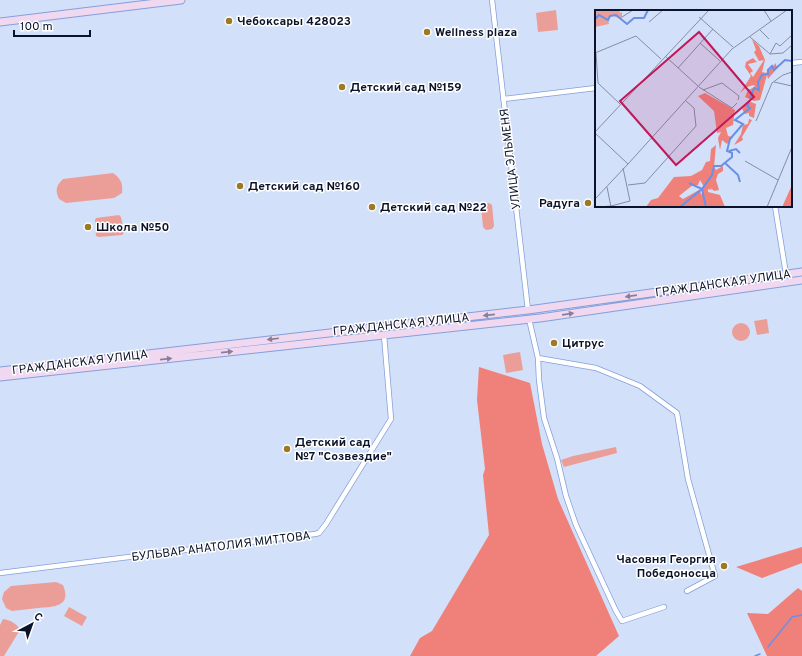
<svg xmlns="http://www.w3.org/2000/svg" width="802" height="656" viewBox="0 0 802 656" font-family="Overpass,sans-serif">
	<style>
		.green { fill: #eb9e97 }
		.forest { fill: #ef817a }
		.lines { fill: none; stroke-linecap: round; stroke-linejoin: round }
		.stream { stroke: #6a90e6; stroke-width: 1.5 }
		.minor-casing { stroke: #849fda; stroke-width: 6 }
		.secondary-casing { stroke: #849fda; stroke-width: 9 }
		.minor { stroke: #fff; stroke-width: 4.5 }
		.secondary { stroke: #f0d8f1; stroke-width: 7 }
		.oneway { fill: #887f97 }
		.poi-dot { fill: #9c7924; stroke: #fff; stroke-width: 1.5 }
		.labels { text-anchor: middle; stroke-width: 3; stroke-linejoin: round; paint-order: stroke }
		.poi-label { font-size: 12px; font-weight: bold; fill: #0a1329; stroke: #fff; text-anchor: start }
		.street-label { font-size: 12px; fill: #0a1329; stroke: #fff }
		.inset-river { fill: none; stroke: #6a90e6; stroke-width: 2 }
		.inset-road { fill: none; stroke: #838ea6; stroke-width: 1 }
		.view { fill: #c2185b; fill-opacity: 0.15; stroke: #c2185b; stroke-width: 2 }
		.inset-edge { fill: none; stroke: #0a1329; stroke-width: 2 }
	</style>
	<rect width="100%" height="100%" fill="#d3e0f9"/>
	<path class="green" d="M 556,10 L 558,30 L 538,32 L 536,13 Z
		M 113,173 C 121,179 123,183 122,193 L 114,198 L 66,203 L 59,199 C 55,190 56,186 63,179 Z
		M 489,203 L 492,205 L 494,226 L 492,229 L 486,230 L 483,227 L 481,206 L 483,204 Z
		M 119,215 L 121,217 L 124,233 L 122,235 L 99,237 L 96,236 L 95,220 L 96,218 Z
		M 767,319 L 769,333 L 757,335 L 754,321 Z
		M732 332a9 9 0 1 1 18 0a9 9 0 1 1-18 0Z
		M 520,352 L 523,370 L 506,373 L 503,355 Z
		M 616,447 L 617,453 L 564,467 L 561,460 L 573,456 Z
		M 56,582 L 63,585 C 72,607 54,607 38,608 C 29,609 21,610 12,611 L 6,608 L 2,599 L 4,592 L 11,586 Z
		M 69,607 L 87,617 L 82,626 L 64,616 Z
		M 3,619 C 10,620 18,624 20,630 L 4,656 L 0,656 L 0,625 Z"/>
	<path class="forest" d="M 479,367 L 530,383 L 542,444 L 558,499 L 619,636 L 596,656 L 410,656 L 420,638 L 432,631 L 489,535 L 483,475 L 485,469 L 477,400 Z
		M 802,547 L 802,563 L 762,578 L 736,567 Z
		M 798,588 L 802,591 L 802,656 L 767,656 L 747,613 L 768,614 Z"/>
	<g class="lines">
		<path class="stream" d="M 768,647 L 792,617 L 802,615
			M 755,656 L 760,654"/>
		<g class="minor-casing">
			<path id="minor" d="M 492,0 L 528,310
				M 791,63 L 802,62
				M 503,99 L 596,88
				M 775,206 L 786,274
				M 529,319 L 538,358 L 539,380 L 544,418 L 557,458 L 566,496 L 576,525 L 616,611 L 622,621 L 664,607
				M 538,358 L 596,368 L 640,386 L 677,413 L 688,479 L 715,576 L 687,591
				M 0,573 L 315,534 L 319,533 L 326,524 L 391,419 L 384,335"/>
		</g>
		<g class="secondary-casing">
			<path id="secondary" d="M 0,22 L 181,0
				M 0,371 L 528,310 L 802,272
				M 0,377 L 540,318 L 802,280"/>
		</g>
		<use href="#minor" class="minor"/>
		<use href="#secondary" class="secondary"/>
	</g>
	<defs><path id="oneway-solid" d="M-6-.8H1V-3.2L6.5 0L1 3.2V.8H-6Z"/></defs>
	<g class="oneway">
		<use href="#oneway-solid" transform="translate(631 296) rotate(172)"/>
		<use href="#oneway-solid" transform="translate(568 314) rotate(-8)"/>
		<use href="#oneway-solid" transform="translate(489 315) rotate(174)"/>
		<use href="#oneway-solid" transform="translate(273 339) rotate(173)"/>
		<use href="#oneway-solid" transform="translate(227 352) rotate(-6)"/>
		<use href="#oneway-solid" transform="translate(166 359) rotate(-6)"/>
	</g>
	<g class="poi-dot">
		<circle cx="229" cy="21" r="4"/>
		<circle cx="427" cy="32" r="4"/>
		<circle cx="342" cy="87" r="4"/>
		<circle cx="240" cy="186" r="4"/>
		<circle cx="588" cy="203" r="4"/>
		<circle cx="372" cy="207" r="4"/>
		<circle cx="88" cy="227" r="4"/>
		<circle cx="554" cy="343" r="4"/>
		<circle cx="287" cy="449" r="4"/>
		<circle cx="724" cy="566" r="4"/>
	</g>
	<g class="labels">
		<g class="poi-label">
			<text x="237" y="25">Чебоксары 428023</text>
			<text x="435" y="36">Wellness plaza</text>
			<text x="350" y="91">Детский сад №159</text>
			<text x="248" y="190">Детский сад №160</text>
			<text x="580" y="207" text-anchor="end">Радуга</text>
			<text x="380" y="211">Детский сад №22</text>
			<text x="96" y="231">Школа №50</text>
			<text x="562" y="347">Цитрус</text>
			<text x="295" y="446">Детский сад<tspan x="295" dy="14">№7 "Созвездие"</tspan></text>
			<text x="716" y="563" text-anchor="end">Часовня Георгия<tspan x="716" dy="14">Победоносца</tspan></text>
		</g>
		<g class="street-label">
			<text transform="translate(510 159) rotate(-97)" y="4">УЛИЦА ЭЛЬМЕНЯ</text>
			<text transform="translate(723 283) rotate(-8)" y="4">ГРАЖДАНСКАЯ УЛИЦА</text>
			<text transform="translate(401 324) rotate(-6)" y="4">ГРАЖДАНСКАЯ УЛИЦА</text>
			<text transform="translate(80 362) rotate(-7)" y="4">ГРАЖДАНСКАЯ УЛИЦА</text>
			<text transform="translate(221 546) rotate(-7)" y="4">БУЛЬВАР АНАТОЛИЯ МИТТОВА</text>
		</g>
	</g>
	<g transform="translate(595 10)">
		<rect width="197" height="197" fill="#d3e0f9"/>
		<path d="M 0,0 L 24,0 L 25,3 L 27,2 L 27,10 L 17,5 L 13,10 L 14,14 L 0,17 Z" fill="#eb9e97"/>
		<path d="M 157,29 L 164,36 L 170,50 L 167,62 L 171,63 L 181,53 L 181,56 L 185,55 L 173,69 L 172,65 L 165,90 L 159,91 L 150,87 L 153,80 L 160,77 L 159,75 L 152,77 L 145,83 L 156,66 L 150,57 L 151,52 L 158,48 L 162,52 L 153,54 L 158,61 L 155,63 L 158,67 L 169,50 L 164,51 L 159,42 L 161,40 ZM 110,83 L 140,100 L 138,115 L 131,118 L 133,126 L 138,127 L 132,134 L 127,130 L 125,140 L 123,128 L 126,122 L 122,123 L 119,101 L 103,86 ZM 153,91 L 161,94 L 159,108 L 154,106 L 154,103 L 150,104 L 147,99 ZM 154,109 L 157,110 L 147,127 L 148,130 L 139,135 L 146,124 L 148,115 L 153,114 ZM 121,135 L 119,157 L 121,160 L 128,156 L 128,161 L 123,164 L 121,170 L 124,180 L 119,181 L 115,177 L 117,180 L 113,179 L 113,182 L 125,185 L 130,197 L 51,197 L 56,190 L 63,188 L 79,167 L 96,166 L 107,160 L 111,152 L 115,151 L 116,139 ZM 105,170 L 108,175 L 107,185 L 104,180 L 88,189 L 84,186 L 98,175 L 103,175 ZM 197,175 L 197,197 L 188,197 L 188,195 Z" fill="#ef817a" fill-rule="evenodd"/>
		<path class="inset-river" d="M 0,9 L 4,5 L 13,10 L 15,6 L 21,5 L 32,14 L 39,8 L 49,8 L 53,0M 155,88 L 159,78 L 164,80 L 163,72 L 167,65 L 173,64 L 173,60 L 177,56 L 179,60 L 190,50 L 197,51M 134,141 L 141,139 L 145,143M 130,153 L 143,165 L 145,172M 94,173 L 107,179 L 111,197M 85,197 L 107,179 L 117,165 L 119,156 L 126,156 L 137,147 L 137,143 L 132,141 L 135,129 L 148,114 L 140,110 L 155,98 L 152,96 L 155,90"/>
		<path class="inset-road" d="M 169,0 L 176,11M 27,7 L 38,0M 104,7 L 138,37M 54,12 L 68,0M 165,20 L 174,29M 155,27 L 175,44M 105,33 L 125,51M 0,43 L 41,26 L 66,49M 1,43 L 3,73 L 25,94M 175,44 L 181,33 L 185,36 L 197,25M 175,44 L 188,43 L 197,35M 70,46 L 103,76M 83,58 L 118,19M 179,72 L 197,76M 104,77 L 137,98 L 142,93M 108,80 L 127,73 L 144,86 L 143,90M 161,111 L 177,73 L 188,65 L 197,62M 0,122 L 114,0M 0,123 L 33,154 L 137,39 L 192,0M 150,151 L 183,170M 33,175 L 50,173 L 101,116 L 99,98 L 91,91M 12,177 L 16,197M 0,189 L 33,154M 16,196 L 35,191 L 28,158M 3,197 L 16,196M 172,197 L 197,137"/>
		<path class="view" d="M 104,22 L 159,87 L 81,155 L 25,91 Z"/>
		<rect width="197" height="197" class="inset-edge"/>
	</g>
	<g transform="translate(32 624) rotate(41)" stroke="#ffffff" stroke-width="3" paint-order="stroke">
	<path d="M0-3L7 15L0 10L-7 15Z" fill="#0a1329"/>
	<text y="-6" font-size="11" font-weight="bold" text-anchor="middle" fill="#0a1329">С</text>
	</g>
	<path d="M14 30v6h76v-6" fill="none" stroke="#0a1329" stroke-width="2"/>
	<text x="20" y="30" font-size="12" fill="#0a1329" stroke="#ffffff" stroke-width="3" paint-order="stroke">100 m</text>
</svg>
